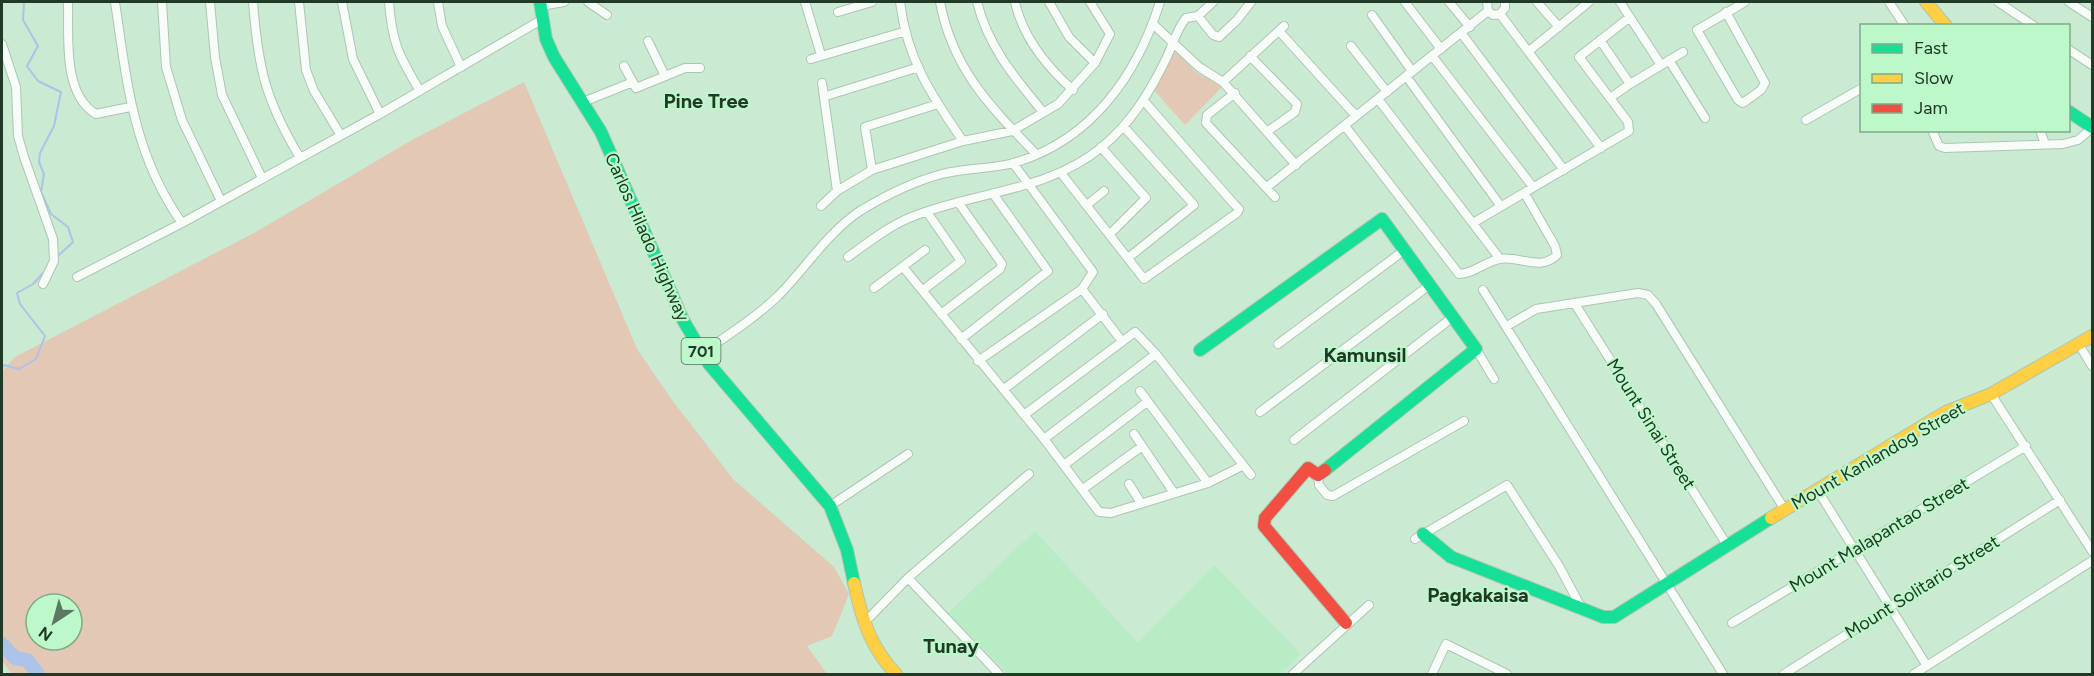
<svg xmlns="http://www.w3.org/2000/svg" width="2094" height="676" viewBox="0 0 2094 676" font-family="Figtree,sans-serif">
	<style>
		.built { fill: #b8ecc4 }
		.green { fill: #e2c8b5; fill-rule: evenodd }
		.lines { fill: none; stroke-linecap: round; stroke-linejoin: round }
		.stream { stroke: #acc3ea; stroke-width: 2 }
		.river { stroke: #acc3ea; stroke-width: 14 }
		.street-casing { stroke: #adc6b3; stroke-width: 10 }
		.fast-casing { stroke: #adc6b3; stroke-width: 14 }
		.slow-casing { stroke: #adc6b3; stroke-width: 14 }
		.jam-casing { stroke: #adc6b3; stroke-width: 14 }
		.street { stroke: #f7fcf8; stroke-width: 8 }
		.fast { stroke: #16e098; stroke-width: 12 }
		.slow { stroke: #ffcf43; stroke-width: 12 }
		.jam { stroke: #f24e42; stroke-width: 12 }
		.labels { text-anchor: middle; stroke-width: 4.5; stroke-linejoin: round; paint-order: stroke }
		.shield { fill: #bcf8c9; stroke: #507258; stroke-width: 1.5 }
		.shield-label { font-size: 16px; font-weight: bold; fill: #213927 }
		.street-label { font-size: 18px; fill: #213927; stroke: #bcf8c9 }
		.neighbourhood-label { font-size: 20px; font-weight: bold; fill: #213927; stroke: #bcf8c9 }
	</style>
	<rect width="100%" height="100%" fill="#caead1"/>
	<path class="built" d="M 1035,531 L 1138,643 L 1214,565 L 1301,654 L 1280,674 L 1008,674 L 948,613 Z"/>
	<path class="green" d="M 1176,52 L 1197,73 L 1220,84 L 1221,88 L 1185,125 L 1152,88 L 1171,55 Z
		M 524,82 L 637,349 L 672,400 L 733,479 L 834,567 L 849,594 L 832,636 L 807,646 L 827,674 L 12,674 L 2,661 L 2,371 L 15,357 L 256,232 L 412,140 ZM 36,604 L 72,604 L 72,640 L 36,640 Z"/>
	<g class="lines">
		<path class="stream" d="M 24,2 L 23,20 L 38,46 L 27,66 L 38,81 L 61,92 L 54,126 L 40,153 L 39,162 L 44,174 L 41,192 L 51,214 L 68,227 L 73,242 L 57,257
			M 2,368 L 4,365 L 19,369 L 36,359 L 45,336 L 20,304 L 17,293 L 33,284 L 46,270"/>
		<path class="river" d="M 2,644 L 15,658 L 27,660 L 38,674"/>
		<g class="street-casing">
			<path id="street" d="M 68,2 C 69,35 62,94 96,114 L 130,107
				M 115,2 C 127,82 133,154 182,223
				M 162,2 L 166,67 L 182,120 L 221,201
				M 210,2 L 215,57 L 222,95 L 262,178
				M 253,2 C 258,67 265,99 299,156
				M 299,2 L 306,70 L 314,91 L 340,134
				M 342,2 L 353,59 L 380,114
				M 389,2 C 392,43 399,56 420,91
				M 438,2 L 442,26 L 461,67
				M 588,2 L 607,15
				M 805,2 L 821,55
				M 900,2 C 907,59 931,95 963,141
				M 940,2 C 953,70 990,106 1036,154
				M 977,2 C 988,46 1014,77 1043,112
				M 1015,2 C 1023,38 1046,66 1073,90
				M 1049,2 L 1069,37 L 1095,63
				M 1405,2 L 1441,49
				M 1449,2 L 1470,27
				M 1487,2 L 1488,11
				M 1537,2 L 1559,27
				M 1620,2 L 1661,65
				M 1889,2 L 1905,26
				M 1998,2 L 2034,26
				M 2069,2 L 2092,17
				M 540,6 L 564,2
				M 1488,11 L 1493,15 L 1500,14 L 1505,8 L 1505,2
				M 838,12 L 872,2
				M 1726,12 L 1765,83 L 1761,90 L 1743,103 L 1738,100 L 1697,30 L 1745,2
				M 1500,14 L 1601,148
				M 1372,15 L 1412,71
				M 1198,16 L 1213,35 L 1219,37 L 1237,20 L 1251,2
				M 1153,24 L 1199,67 L 1223,82 L 1296,165
				M 1279,31 L 1356,116
				M 1462,34 L 1564,170
				M 1600,40 L 1630,84 L 1610,98
				M 648,41 L 665,76
				M 2,44 L 16,87 L 18,136 L 24,157 L 53,239 L 54,261 L 43,284
				M 1351,46 L 1387,92
				M 2068,49 L 2092,65
				M 1529,51 L 1589,2
				M 1250,56 L 1297,104 L 1295,112 L 1268,131
				M 1433,57 L 1533,187
				M 811,59 L 903,32
				M 1669,60 L 1705,118
				M 624,66 L 636,88 L 685,68 L 700,68
				M 1406,76 L 1500,205
				M 1223,82 L 1284,26
				M 822,83 L 837,191
				M 1630,84 L 1683,52
				M 1235,93 L 1207,115 L 1206,123 L 1275,197
				M 826,96 L 916,68
				M 1378,99 L 1500,259
				M 583,102 L 633,82
				M 1806,120 L 1862,88
				M 1345,126 L 1459,274 C 1473,274 1485,262 1499,259 C 1519,255 1540,272 1557,255 L 1555,246 L 1525,194
				M 1124,127 L 1194,205 L 1128,258
				M 1932,130 L 1939,146 L 1945,148 L 2063,144 L 2078,140 L 2092,128
				M 2040,130 L 2045,144
				M 1101,147 L 1146,198 L 1110,234
				M 872,170 L 865,127 L 938,104
				M 1061,173 L 1144,279 L 1237,213 L 1239,209 L 1234,204 L 1144,101
				M 1267,187 L 1488,11
				M 1087,205 L 1104,191
				M 821,206 L 837,191 L 872,170 L 963,141 L 1012,131 L 1058,104 L 1095,63 L 1110,34 L 1090,2
				M 1473,223 L 1629,131 L 1628,122 L 1579,57 L 1630,17
				M 848,257 C 869,242 890,225 914,216 C 977,191 1047,192 1102,147 C 1131,123 1150,92 1166,59 C 1173,45 1176,30 1186,18 L 1198,16 L 1213,2
				M 903,267 L 1044,439 L 1099,512 L 1111,513 L 1208,483 L 1242,466
				M 77,277 L 182,223 L 380,114 L 541,20
				M 874,288 L 925,250
				M 1082,289 L 1121,340
				M 923,290 L 961,261 L 927,212
				M 1483,290 L 1723,674
				M 1575,304 L 1727,545
				M 941,314 L 1000,269 L 1002,264 L 958,202
				M 1507,326 L 1536,309 L 1638,293 L 1648,295 L 1656,304 L 1785,510
				M 961,339 L 1048,271 L 994,195
				M 2078,343 L 2092,366
				M 1278,344 L 1406,249
				M 1476,349 L 1494,379
				M 702,353 C 728,335 755,318 778,296 C 806,268 827,233 860,211 C 886,195 912,182 942,174 C 966,168 991,169 1014,163 C 1092,140 1137,75 1160,2
				M 978,361 L 1082,289 L 1093,272 L 1013,163
				M 1004,389 L 1103,314
				M 1140,391 L 1208,483
				M 1991,394 L 2092,551
				M 1260,412 L 1431,284
				M 1024,415 L 1135,332 L 1156,354 L 1251,475
				M 1134,434 L 1174,493
				M 1044,439 L 1156,354
				M 1294,440 L 1453,317
				M 1064,465 L 1147,402
				M 1318,475 L 1319,485 L 1327,495 L 1333,496 L 1464,421
				M 1129,484 L 1141,503
				M 1083,489 L 1141,447
				M 1818,491 L 1927,666
				M 830,506 L 908,454
				M 1415,539 L 1507,485 L 1559,566 L 1581,607
				M 908,578 L 999,674
				M 1732,623 L 2026,446
				M 863,624 L 908,578 L 1029,474
				M 1293,674 L 1369,605
				M 1432,674 L 1446,644 L 1507,674
				M 1784,674 L 2060,500
				M 1914,674 L 2092,561"/>
		</g>
		<g class="fast-casing">
			<path id="fast" d="M 540,2 L 546,39 L 554,57 L 601,132 L 683,320 L 709,364 L 830,506 L 847,550 L 854,583
				M 2068,111 L 2092,127
				M 1200,350 L 1382,219 L 1476,349 L 1325,470
				M 1423,534 L 1451,557 L 1603,617 L 1614,617 L 1771,518"/>
		</g>
		<g class="slow-casing">
			<path id="slow" d="M 1926,2 L 1946,26
				M 1771,518 L 1946,412 L 1991,394 L 2092,336
				M 854,583 C 862,619 870,647 896,674"/>
		</g>
		<g class="jam-casing">
			<path id="jam" d="M 1325,470 L 1318,475 L 1308,468 L 1265,518 L 1264,526 L 1346,623"/>
		</g>
		<use href="#street" class="street"/>
		<use href="#fast" class="fast"/>
		<use href="#slow" class="slow"/>
		<use href="#jam" class="jam"/>
	</g>
	<g class="labels">
		<rect class="shield" x="681.5" y="338" width="39" height="26" rx="4.5"/>
		<g class="shield-label">
			<text x="701" y="357">701</text>
		</g>
		<g class="street-label">
			<text transform="translate(647 237) rotate(66)" y="6">Carlos Hilado Highway</text>
			<text transform="translate(1651 424) rotate(58)" y="6">Mount Sinai Street</text>
			<text transform="translate(1878 456) rotate(-30)" y="6">Mount Kanlandog Street</text>
			<text transform="translate(1879 535) rotate(-31)" y="6">Mount Malapantao Street</text>
			<text transform="translate(1922 587) rotate(-32)" y="6">Mount Solitario Street</text>
		</g>
		<g class="neighbourhood-label">
			<text x="706" y="108">Pine Tree</text>
			<text x="1365" y="362">Kamunsil</text>
			<text x="1478" y="602">Pagkakaisa</text>
			<text x="951" y="653">Tunay</text>
		</g>
	</g>
	<rect width="2094" height="676" fill="none" stroke="#213927" stroke-width="6"/>
	<rect x="1860" y="24" width="210" height="108" fill="#bcf8c9" stroke="#7eac88" stroke-width="1.5"/>
	<rect x="1872" y="44" width="30" height="9" fill="#16e098" stroke="#7eac88" stroke-width="1.5"/>
	<text x="1914" y="54" font-size="18" fill="#213927">Fast</text>
	<rect x="1872" y="74" width="30" height="9" fill="#ffcf43" stroke="#7eac88" stroke-width="1.5"/>
	<text x="1914" y="84" font-size="18" fill="#213927">Slow</text>
	<rect x="1872" y="104" width="30" height="9" fill="#f24e42" stroke="#7eac88" stroke-width="1.5"/>
	<text x="1914" y="114" font-size="18" fill="#213927">Jam</text>
	<g transform="translate(54 622) rotate(216)"><circle r="28" fill="#bcf8c9" stroke="#7eac88" stroke-width="1.5"/>
	<path d="M0-4.5L10 22L0 15L-10 22Z" fill="#5c7762"/>
	<text y="-9" font-size="16" font-weight="bold" text-anchor="middle" fill="#213927">N</text>
	</g>
</svg>
